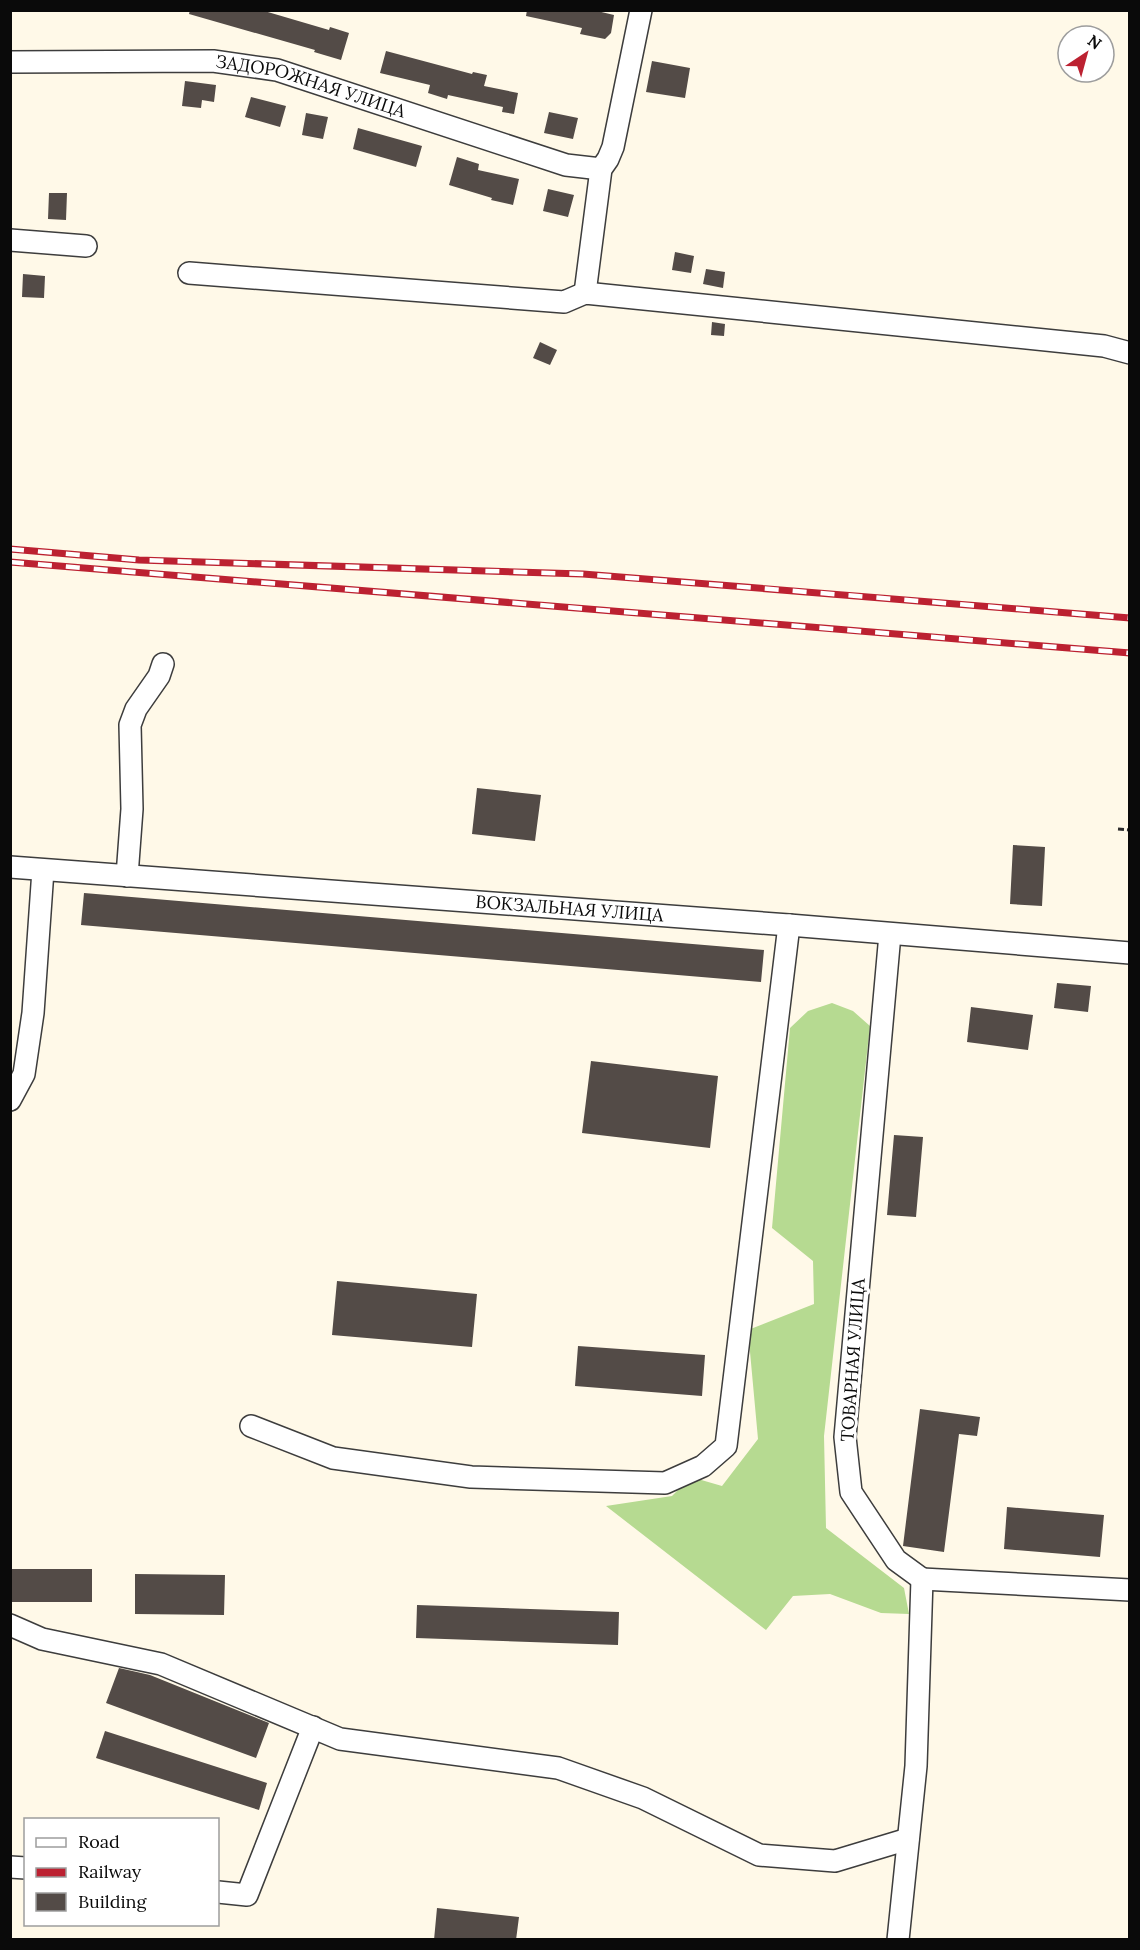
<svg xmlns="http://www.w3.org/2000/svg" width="1140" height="1950" viewBox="0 0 1140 1950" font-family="Lora,serif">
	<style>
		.forest { fill: #b6da91 }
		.building { fill: #534b47 }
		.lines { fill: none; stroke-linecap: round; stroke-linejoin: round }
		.minor-casing { stroke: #3d3d3d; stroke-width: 24 }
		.path { stroke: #2c2c2c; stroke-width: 3; stroke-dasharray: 6 3; stroke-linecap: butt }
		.minor { stroke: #fff; stroke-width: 21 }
		.rail-casing { stroke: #bc2131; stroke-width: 7 }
		.rail { stroke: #fff; stroke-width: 4.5; stroke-dasharray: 14; stroke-linecap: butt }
		.labels { text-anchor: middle; stroke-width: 6; stroke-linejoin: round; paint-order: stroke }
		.street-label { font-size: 18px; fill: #0a0a0a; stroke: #fff }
	</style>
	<rect width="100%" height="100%" fill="#fff9e8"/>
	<path class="forest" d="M 832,1003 L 853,1011 L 870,1026 L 824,1436 L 826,1528 L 904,1588 L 909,1614 L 881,1613 L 830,1594 L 793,1596 L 766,1630 L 606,1506 L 672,1496 L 691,1477 L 722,1486 L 758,1439 L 748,1330 L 814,1304 L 813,1261 L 772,1228 L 790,1028 L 808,1011 Z"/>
	<path class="building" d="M 190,10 L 261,10 L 329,30 L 330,27 L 349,33 L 341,60 L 314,52 L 315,50 L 189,14 Z
		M 527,10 L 593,10 L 614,15 L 611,33 L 605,39 L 580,34 L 582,28 L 526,16 Z
		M 386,51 L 472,74 L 473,72 L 487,75 L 484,86 L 518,93 L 514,114 L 502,112 L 503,107 L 448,95 L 447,99 L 428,93 L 430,85 L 380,73 Z
		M 652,61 L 690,68 L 685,98 L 646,92 Z
		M 185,81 L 216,85 L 214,102 L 202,100 L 201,108 L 182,106 Z
		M 251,97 L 286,106 L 280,127 L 245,117 Z
		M 549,112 L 578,118 L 573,139 L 544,133 Z
		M 306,113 L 328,117 L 323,139 L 302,135 Z
		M 358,128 L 422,146 L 416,167 L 353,149 Z
		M 457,157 L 479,164 L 478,170 L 519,179 L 513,205 L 491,200 L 492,198 L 449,185 Z
		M 548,189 L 574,195 L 568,217 L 543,211 Z
		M 49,193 L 67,193 L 66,220 L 48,219 Z
		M 675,252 L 694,256 L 691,273 L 672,270 Z
		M 706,269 L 725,272 L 723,288 L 703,284 Z
		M 23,274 L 45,276 L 44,298 L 22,297 Z
		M 712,322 L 725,324 L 724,336 L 711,335 Z
		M 540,342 L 557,350 L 550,365 L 533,358 Z
		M 477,788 L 541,795 L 535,841 L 472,834 Z
		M 1013,845 L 1045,847 L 1042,906 L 1010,904 Z
		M 84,893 L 764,950 L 761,982 L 81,925 Z
		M 1057,983 L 1091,986 L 1088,1012 L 1054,1008 Z
		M 971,1007 L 1033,1015 L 1028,1050 L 967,1042 Z
		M 591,1061 L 718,1076 L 710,1148 L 582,1133 Z
		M 894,1135 L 923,1137 L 916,1217 L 887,1215 Z
		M 337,1281 L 477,1294 L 472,1347 L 332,1335 Z
		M 578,1346 L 705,1355 L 702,1396 L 575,1386 Z
		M 920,1409 L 980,1417 L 977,1436 L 959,1434 L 944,1552 L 903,1546 Z
		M 1007,1507 L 1104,1515 L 1100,1557 L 1004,1549 Z
		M 10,1569 L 92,1569 L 92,1602 L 10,1602 Z
		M 135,1574 L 225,1575 L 224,1615 L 135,1614 Z
		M 417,1605 L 619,1612 L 618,1645 L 416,1638 Z
		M 119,1668 L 150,1675 L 269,1723 L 256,1758 L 106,1703 Z
		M 105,1731 L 267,1783 L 259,1810 L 96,1758 Z
		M 437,1908 L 519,1917 L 516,1940 L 434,1940 Z"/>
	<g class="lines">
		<g class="minor-casing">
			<g id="minor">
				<path id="s1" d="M 10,62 L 213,61 L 277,70 L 566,165 L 601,169"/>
				<path d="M 10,240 L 86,246"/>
				<path d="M 189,273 L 564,302 L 585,293 L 1104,346 L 1130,353"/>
				<path d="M 585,293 L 601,169 L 608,159 L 613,147 L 641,10"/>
				<path id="s2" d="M 10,867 L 789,925 L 1130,953"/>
				<path d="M 127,876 L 132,809 L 130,725 L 136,709 L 159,676 L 163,664"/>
				<path d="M 890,934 L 845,1437 L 851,1492 L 896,1560 L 922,1579"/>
				<path d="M 10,1100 L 24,1074 L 33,1013 L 43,870"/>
				<path d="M 251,1426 L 333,1458 L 471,1477 L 665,1483 L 703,1466 L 726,1446 L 789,925"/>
				<path d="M 922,1579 L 1130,1590"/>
				<path d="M 10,1625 L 42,1639 L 161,1664 L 340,1739 L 558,1768 L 643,1798 L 759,1855 L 835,1861 L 908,1839"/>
				<path d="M 10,1867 L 26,1868"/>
				<path d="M 218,1892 L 247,1895 L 313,1727"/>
				<path d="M 898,1940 L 916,1766 L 922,1579"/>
			</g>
		</g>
		<path class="path" d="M 1118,829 L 1130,830"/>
		<use href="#minor" class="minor"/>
		<g class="rail-casing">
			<path id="rail" d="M 10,549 L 139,560 L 583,574 L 1130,618
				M 10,562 L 1130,653"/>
		</g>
		<use href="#rail" class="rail"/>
	</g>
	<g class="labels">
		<g class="street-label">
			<text dy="6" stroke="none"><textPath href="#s1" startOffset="304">ЗАДОРОЖНАЯ УЛИЦА</textPath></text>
			<text dy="6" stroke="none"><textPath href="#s2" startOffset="561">ВОКЗАЛЬНАЯ УЛИЦА</textPath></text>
			<text transform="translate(853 1360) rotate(-86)" y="6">ТОВАРНАЯ УЛИЦА</text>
		</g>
	</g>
	<rect width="1140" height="1950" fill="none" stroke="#0a0a0a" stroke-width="24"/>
	<rect x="24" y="1818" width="195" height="108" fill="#ffffff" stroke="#9d9d9d" stroke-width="1.5"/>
	<rect x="36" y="1838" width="30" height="9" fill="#ffffff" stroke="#9d9d9d" stroke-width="1.5"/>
	<text x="78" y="1848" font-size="18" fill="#0a0a0a">Road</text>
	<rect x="36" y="1868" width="30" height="9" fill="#bc2131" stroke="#9d9d9d" stroke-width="1.5"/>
	<text x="78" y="1878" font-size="18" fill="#0a0a0a">Railway</text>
	<rect x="36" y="1893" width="30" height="18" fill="#534b47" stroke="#9d9d9d" stroke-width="1.5"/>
	<text x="78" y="1908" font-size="18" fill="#0a0a0a">Building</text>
	<g transform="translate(1086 54) rotate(36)"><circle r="28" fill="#ffffff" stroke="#9d9d9d" stroke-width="1.5"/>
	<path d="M0-4.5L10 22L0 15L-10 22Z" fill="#bc2131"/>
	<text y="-9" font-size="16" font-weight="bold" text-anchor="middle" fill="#0a0a0a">N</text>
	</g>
</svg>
